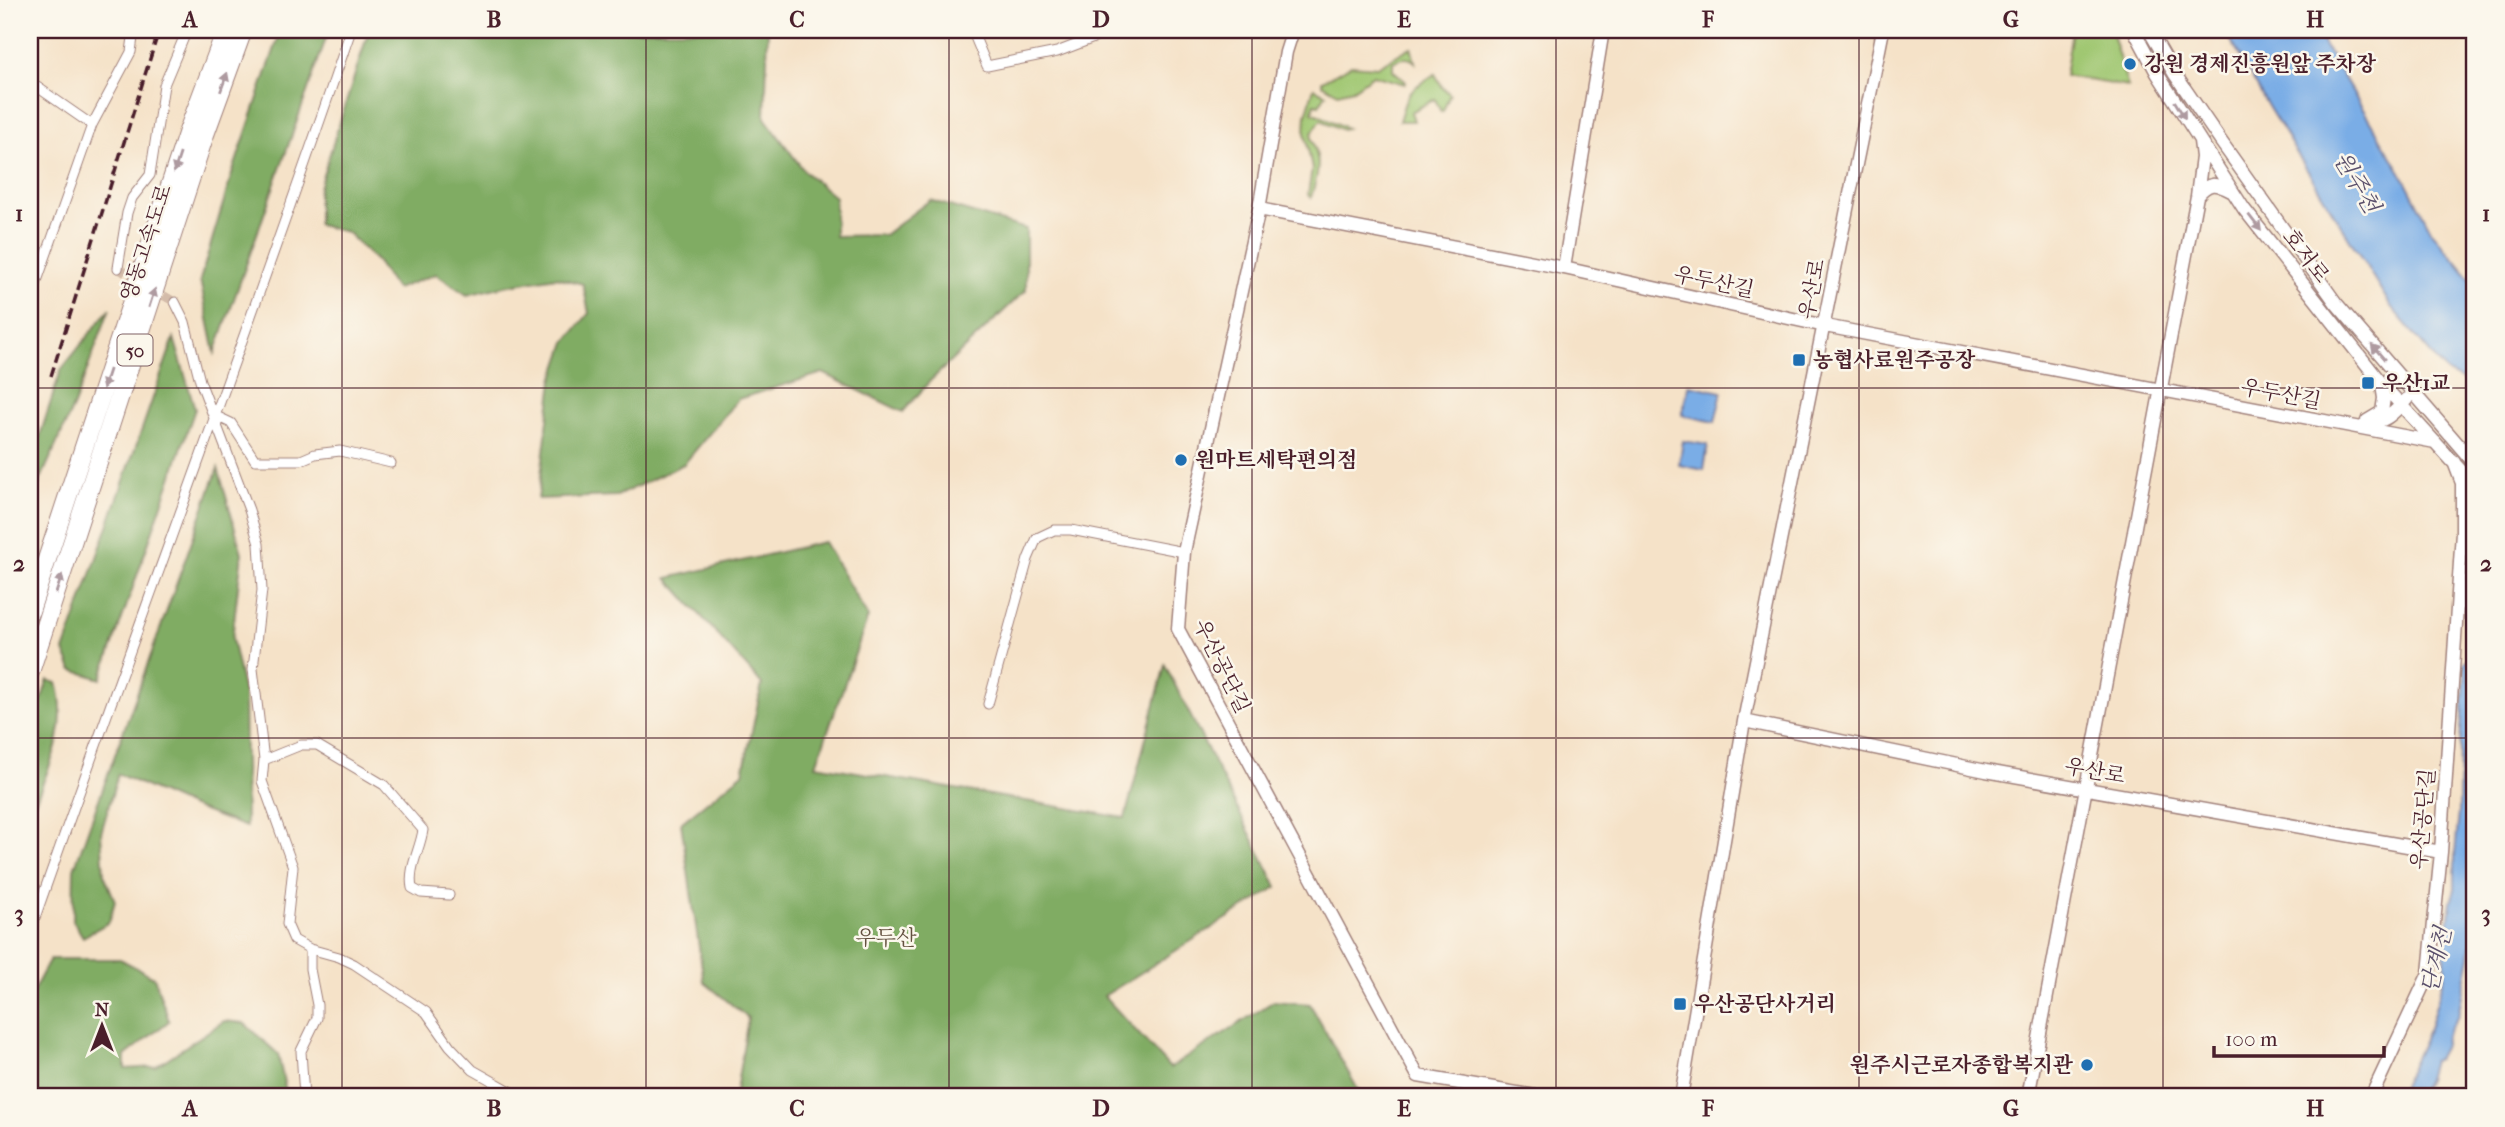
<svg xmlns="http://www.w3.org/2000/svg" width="2505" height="1127" viewBox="0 0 2505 1127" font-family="'IM FELL French Canon','Noto Serif KR',serif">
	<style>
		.green { fill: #a0c772; stroke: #75734e; stroke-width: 2 }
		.forest { fill: #80ac64; stroke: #656648; stroke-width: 2 }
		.water { fill: #7aade6; stroke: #626688; stroke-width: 2 }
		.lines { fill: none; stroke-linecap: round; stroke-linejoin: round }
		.minor-tunnel { stroke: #d3bba9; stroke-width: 9; stroke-dasharray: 9 4.5; stroke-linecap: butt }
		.minor-casing { stroke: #a0807a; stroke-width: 11 }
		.tertiary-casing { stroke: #a0807a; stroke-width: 15 }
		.motorway-casing { stroke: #a0807a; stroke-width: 20 }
		.minor { stroke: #fff; stroke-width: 9 }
		.tertiary { stroke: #fff; stroke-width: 12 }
		.motorway { stroke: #fff; stroke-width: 18 }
		.rail { stroke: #4a1f2b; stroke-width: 3.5; stroke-dasharray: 10 5; stroke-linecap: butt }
		.oneway { fill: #ae9aa0 }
		.grid { fill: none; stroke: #4a1f2b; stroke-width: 2; stroke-opacity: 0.55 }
		.poi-dot { fill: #1f6fb2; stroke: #fbf7ec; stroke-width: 2.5 }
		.labels { text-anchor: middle; stroke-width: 5; stroke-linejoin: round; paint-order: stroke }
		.shield { fill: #fbf7ec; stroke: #7f6065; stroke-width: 2 }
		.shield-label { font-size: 19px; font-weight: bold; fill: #4a1f2b }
		.poi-label { font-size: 21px; font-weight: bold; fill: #4a1f2b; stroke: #fbf7ec; text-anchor: start }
		.street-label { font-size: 21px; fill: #4a1f2b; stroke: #fbf7ec }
		.park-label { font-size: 21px; fill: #645140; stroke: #fbf7ec }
		.water-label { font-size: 23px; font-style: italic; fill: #5b516c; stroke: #fbf7ec }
		.neatline { fill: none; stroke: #4a1f2b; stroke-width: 2.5 }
		.grid-label { font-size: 23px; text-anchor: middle; font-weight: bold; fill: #4a1f2b }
	</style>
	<rect width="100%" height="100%" fill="#fbf7ec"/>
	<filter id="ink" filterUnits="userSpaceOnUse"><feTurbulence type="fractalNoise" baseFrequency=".0143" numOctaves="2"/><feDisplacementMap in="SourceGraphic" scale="14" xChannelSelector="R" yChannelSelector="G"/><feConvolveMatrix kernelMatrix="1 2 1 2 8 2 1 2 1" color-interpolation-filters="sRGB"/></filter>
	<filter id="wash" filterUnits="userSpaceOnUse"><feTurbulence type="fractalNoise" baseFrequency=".00686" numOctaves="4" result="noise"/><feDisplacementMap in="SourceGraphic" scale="28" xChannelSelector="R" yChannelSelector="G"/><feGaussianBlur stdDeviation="1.57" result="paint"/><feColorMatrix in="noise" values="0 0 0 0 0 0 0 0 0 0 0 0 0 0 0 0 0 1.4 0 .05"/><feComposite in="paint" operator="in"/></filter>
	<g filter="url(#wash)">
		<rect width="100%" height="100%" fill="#f5e2c8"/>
		<path class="green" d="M 2072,30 L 2108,30 L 2112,34 L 2128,87 L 2065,76 Z
			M 1411,47 L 1415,62 C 1409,56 1400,58 1393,62 L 1393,70 L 1406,82 L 1405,84 L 1373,75 L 1353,89 L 1338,93 L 1322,84 L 1322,81 L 1351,65 L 1377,67 Z
			M 1435,74 L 1443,88 L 1450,94 L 1443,111 L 1441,112 L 1435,99 L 1411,112 L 1414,121 L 1399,121 C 1408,90 1407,92 1435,74 Z
			M 1314,88 L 1326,94 L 1319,105 L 1315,104 L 1312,112 L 1347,128 L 1343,130 L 1321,120 C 1304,142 1314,135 1317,157 C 1320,170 1314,186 1311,198 L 1308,195 L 1312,169 L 1305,133 L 1306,115 Z"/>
		<path class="forest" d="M 281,30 L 329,30 L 215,353 L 200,280 L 232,174 Z
			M 369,30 L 439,30 L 494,39 L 495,30 L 768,30 L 765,118 L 805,172 L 835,197 L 835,236 L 884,235 L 930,200 L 1026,229 L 1026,290 L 930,381 L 903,412 L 823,373 L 738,399 L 684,464 L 617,496 L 538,499 L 553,380 L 566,342 L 589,313 L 583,284 L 556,277 L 504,286 L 467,295 L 436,274 L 396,289 L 376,261 L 347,232 L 318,225 L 318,191 Z
			M 110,308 L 74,405 L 35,492 L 30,509 L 30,467 L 61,370 Z
			M 174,338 L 195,409 L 101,679 L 72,670 L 64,651 Z
			M 218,468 L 242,553 L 232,639 L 244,693 L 246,827 L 190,806 L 118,774 L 101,833 L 104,874 L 115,901 L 109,922 L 83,937 L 73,921 L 74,869 Z
			M 824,542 L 868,617 L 816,765 L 1125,818 L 1165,665 L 1277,887 L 1104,996 L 1170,1068 L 1274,1001 L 1310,1004 L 1362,1097 L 735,1097 L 748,1018 L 704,982 L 681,823 L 743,773 L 762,684 L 667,578 Z
			M 48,680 L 57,683 C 71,730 47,771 30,814 L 30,733 Z
			M 50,959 L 120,959 L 154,977 L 169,1021 L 125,1056 L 125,1069 L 155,1067 L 224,1021 L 244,1023 L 278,1054 L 287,1097 L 30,1097 L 30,997 Z"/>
		<path class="water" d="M 2225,30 L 2315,30 L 2401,172 L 2432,232 L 2475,284 L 2475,386 L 2447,373 L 2392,308 L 2269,108 Z
			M 1689,385 L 1722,392 L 1715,422 L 1682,415 Z
			M 1683,441 L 1708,445 L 1704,470 L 1679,465 Z
			M 2475,637 L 2475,908 L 2470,957 L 2458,1015 L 2445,1038 L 2443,1048 L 2437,1059 L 2432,1061 L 2427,1079 L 2417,1097 L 2397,1097 L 2429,1028 L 2445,975 L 2445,948 L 2451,902 L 2455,889 L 2455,853 L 2459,813 L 2460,743 L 2465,675 L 2463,662 L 2472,658 Z"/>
	</g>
	<g filter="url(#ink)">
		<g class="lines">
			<path class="minor-tunnel" d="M 118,268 L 140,282
				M 152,289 L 175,302"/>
			<g class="minor-casing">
				<path id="minor" d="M 972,30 L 987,66 L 1057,52 L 1104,34 L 1127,30
					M 30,82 L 92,125
					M 118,268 L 127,213 L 132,198 L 150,175 L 164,85 L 187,30
					M 30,301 L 92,125 L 131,52 L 134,30
					M 175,302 L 185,322 L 200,381 L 249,510 L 259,544 L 262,590 L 253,669 L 264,760 L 262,781 L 293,867 L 287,924 L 294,940 L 310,949 L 339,957 L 354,964 L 426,1012 L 450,1046 L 473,1070 L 521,1097
					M 214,415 L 231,423 L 255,460 L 301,460 L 315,454 L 340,451 L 391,463
					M 988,704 L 1028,559 L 1037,538 L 1054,530 L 1071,530 L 1184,552
					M 264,760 L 301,745 L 317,745 L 384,785 L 423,830 C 420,850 408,868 412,888 L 421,893 L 449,895
					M 30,932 C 135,630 249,332 351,30
					M 304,1097 L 301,1051 L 317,1018 L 317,1005 L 310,969 L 310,949"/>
			</g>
			<g class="tertiary-casing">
				<path id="tertiary" d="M 1293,30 L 1286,52 L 1259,209 L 1184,552 L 1178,629 L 1418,1076 L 1541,1097
					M 2134,30 L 2157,73 L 2244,209 L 2382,384 L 2475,486
					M 2149,30 L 2174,73 L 2222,143 L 2336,303 L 2475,464
					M 2197,196 C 2209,181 2215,183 2231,191
					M 1259,209 L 1564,268 L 1825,326 L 2435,442
					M 1564,268 L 1603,30
					M 2367,421 L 2382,412 L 2384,398 L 2382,385
					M 2365,425 C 2388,421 2391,415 2407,399
					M 1744,721 L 1986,771 L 2441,852
					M 1681,1097 L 1744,721 L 1883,30
					M 2028,1097 L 2197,196 L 2202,157 L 2200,141
					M 2371,1097 L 2429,973 L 2441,852 L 2462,532 L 2462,483 L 2454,462"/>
			</g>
			<g class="motorway-casing">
				<path id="motorway" d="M 30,611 L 187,134 L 226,30
					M 30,672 L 204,137 L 243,30"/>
			</g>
			<use href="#minor" class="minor"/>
			<use href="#tertiary" class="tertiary"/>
			<use href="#motorway" class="motorway"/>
			<path class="rail" d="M 51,376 L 159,30"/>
		</g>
		<defs><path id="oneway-solid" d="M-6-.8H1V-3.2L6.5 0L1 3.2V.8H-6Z" transform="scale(1.75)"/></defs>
		<g class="oneway">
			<use href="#oneway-solid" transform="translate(224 82) rotate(-70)"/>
			<use href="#oneway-solid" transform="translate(2180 110) rotate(58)"/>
			<use href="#oneway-solid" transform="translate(177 163) rotate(108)"/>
			<use href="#oneway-solid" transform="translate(2255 223) rotate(52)"/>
			<use href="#oneway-solid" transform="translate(152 298) rotate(-72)"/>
			<use href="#oneway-solid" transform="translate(2378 352) rotate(-131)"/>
			<use href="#oneway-solid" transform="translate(106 379) rotate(108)"/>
			<use href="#oneway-solid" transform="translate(59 584) rotate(-72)"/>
		</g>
	</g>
	<path class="grid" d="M 342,30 L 342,1097M 646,30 L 646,1097M 949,30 L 949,1097M 1252,30 L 1252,1097M 1556,30 L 1556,1097M 1859,30 L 1859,1097M 2163,30 L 2163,1097M 30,388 L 2475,388M 30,738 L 2475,738"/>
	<g class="poi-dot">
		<circle cx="2130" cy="64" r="7"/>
		<rect x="1792" y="353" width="14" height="14" rx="3.5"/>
		<rect x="2361" y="376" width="14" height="14" rx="3.5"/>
		<circle cx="1181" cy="460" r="7"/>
		<rect x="1673" y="997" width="14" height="14" rx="3.5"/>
		<circle cx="2087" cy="1065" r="7"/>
	</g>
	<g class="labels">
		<rect class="shield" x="117.5" y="334.5" width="35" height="31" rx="5"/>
		<g class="shield-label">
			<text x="135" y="357">50</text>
		</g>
		<g class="poi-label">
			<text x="2144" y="71">강원 경제진흥원앞 주차장</text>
			<text x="1813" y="367">농협사료원주공장</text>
			<text x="2382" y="390">우산1교</text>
			<text x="1195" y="467">원마트세탁편의점</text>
			<text x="1694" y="1011">우산공단사거리</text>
			<text x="2073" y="1072" text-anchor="end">원주시근로자종합복지관</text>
		</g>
		<g class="street-label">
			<text transform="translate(146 243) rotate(-72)" y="7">영동고속도로</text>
			<text transform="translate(2306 256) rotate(52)" y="7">호저로</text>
			<text transform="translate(1714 282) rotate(12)" y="7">우두산길</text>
			<text transform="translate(1812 289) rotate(-79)" y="7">우산로</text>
			<text transform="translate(2281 394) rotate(11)" y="7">우두산길</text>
			<text transform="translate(1222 666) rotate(64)" y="7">우산공단길</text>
			<text transform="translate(2095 771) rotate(10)" y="7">우산로</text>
			<text transform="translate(2423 819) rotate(-85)" y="7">우산공단길</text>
		</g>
		<g class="park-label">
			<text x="886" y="945">우두산</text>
		</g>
		<g class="water-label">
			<text transform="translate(2357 182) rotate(59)" y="8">원주천</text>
			<text transform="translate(2436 960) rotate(-77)" y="8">단계천</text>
		</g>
	</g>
	<rect width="2505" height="1127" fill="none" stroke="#fbf7ec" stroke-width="77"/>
	<g transform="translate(102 1026)" stroke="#fbf7ec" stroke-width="5" paint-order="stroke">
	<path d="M0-5L12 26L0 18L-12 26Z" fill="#4a1f2b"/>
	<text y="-10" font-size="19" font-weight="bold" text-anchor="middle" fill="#4a1f2b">N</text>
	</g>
	<path d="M2214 1046v10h170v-10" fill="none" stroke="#4a1f2b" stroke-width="3.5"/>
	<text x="2225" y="1046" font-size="21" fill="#4a1f2b" stroke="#fbf7ec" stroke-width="5" paint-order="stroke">100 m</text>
	<rect x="38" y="38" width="2428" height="1050" class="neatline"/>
	<g class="grid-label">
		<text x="190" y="27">A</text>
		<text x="494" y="27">B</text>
		<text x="797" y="27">C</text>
		<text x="1101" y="27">D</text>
		<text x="1404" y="27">E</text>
		<text x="1708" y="27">F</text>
		<text x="2011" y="27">G</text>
		<text x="2315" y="27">H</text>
		<text x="19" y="221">1</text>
		<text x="2486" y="221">1</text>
		<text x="19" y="571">2</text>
		<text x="2486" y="571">2</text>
		<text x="19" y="921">3</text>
		<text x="2486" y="921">3</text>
		<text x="190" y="1116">A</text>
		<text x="494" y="1116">B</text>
		<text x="797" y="1116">C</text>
		<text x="1101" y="1116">D</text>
		<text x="1404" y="1116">E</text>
		<text x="1708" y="1116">F</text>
		<text x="2011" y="1116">G</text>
		<text x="2315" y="1116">H</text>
	</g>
</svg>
